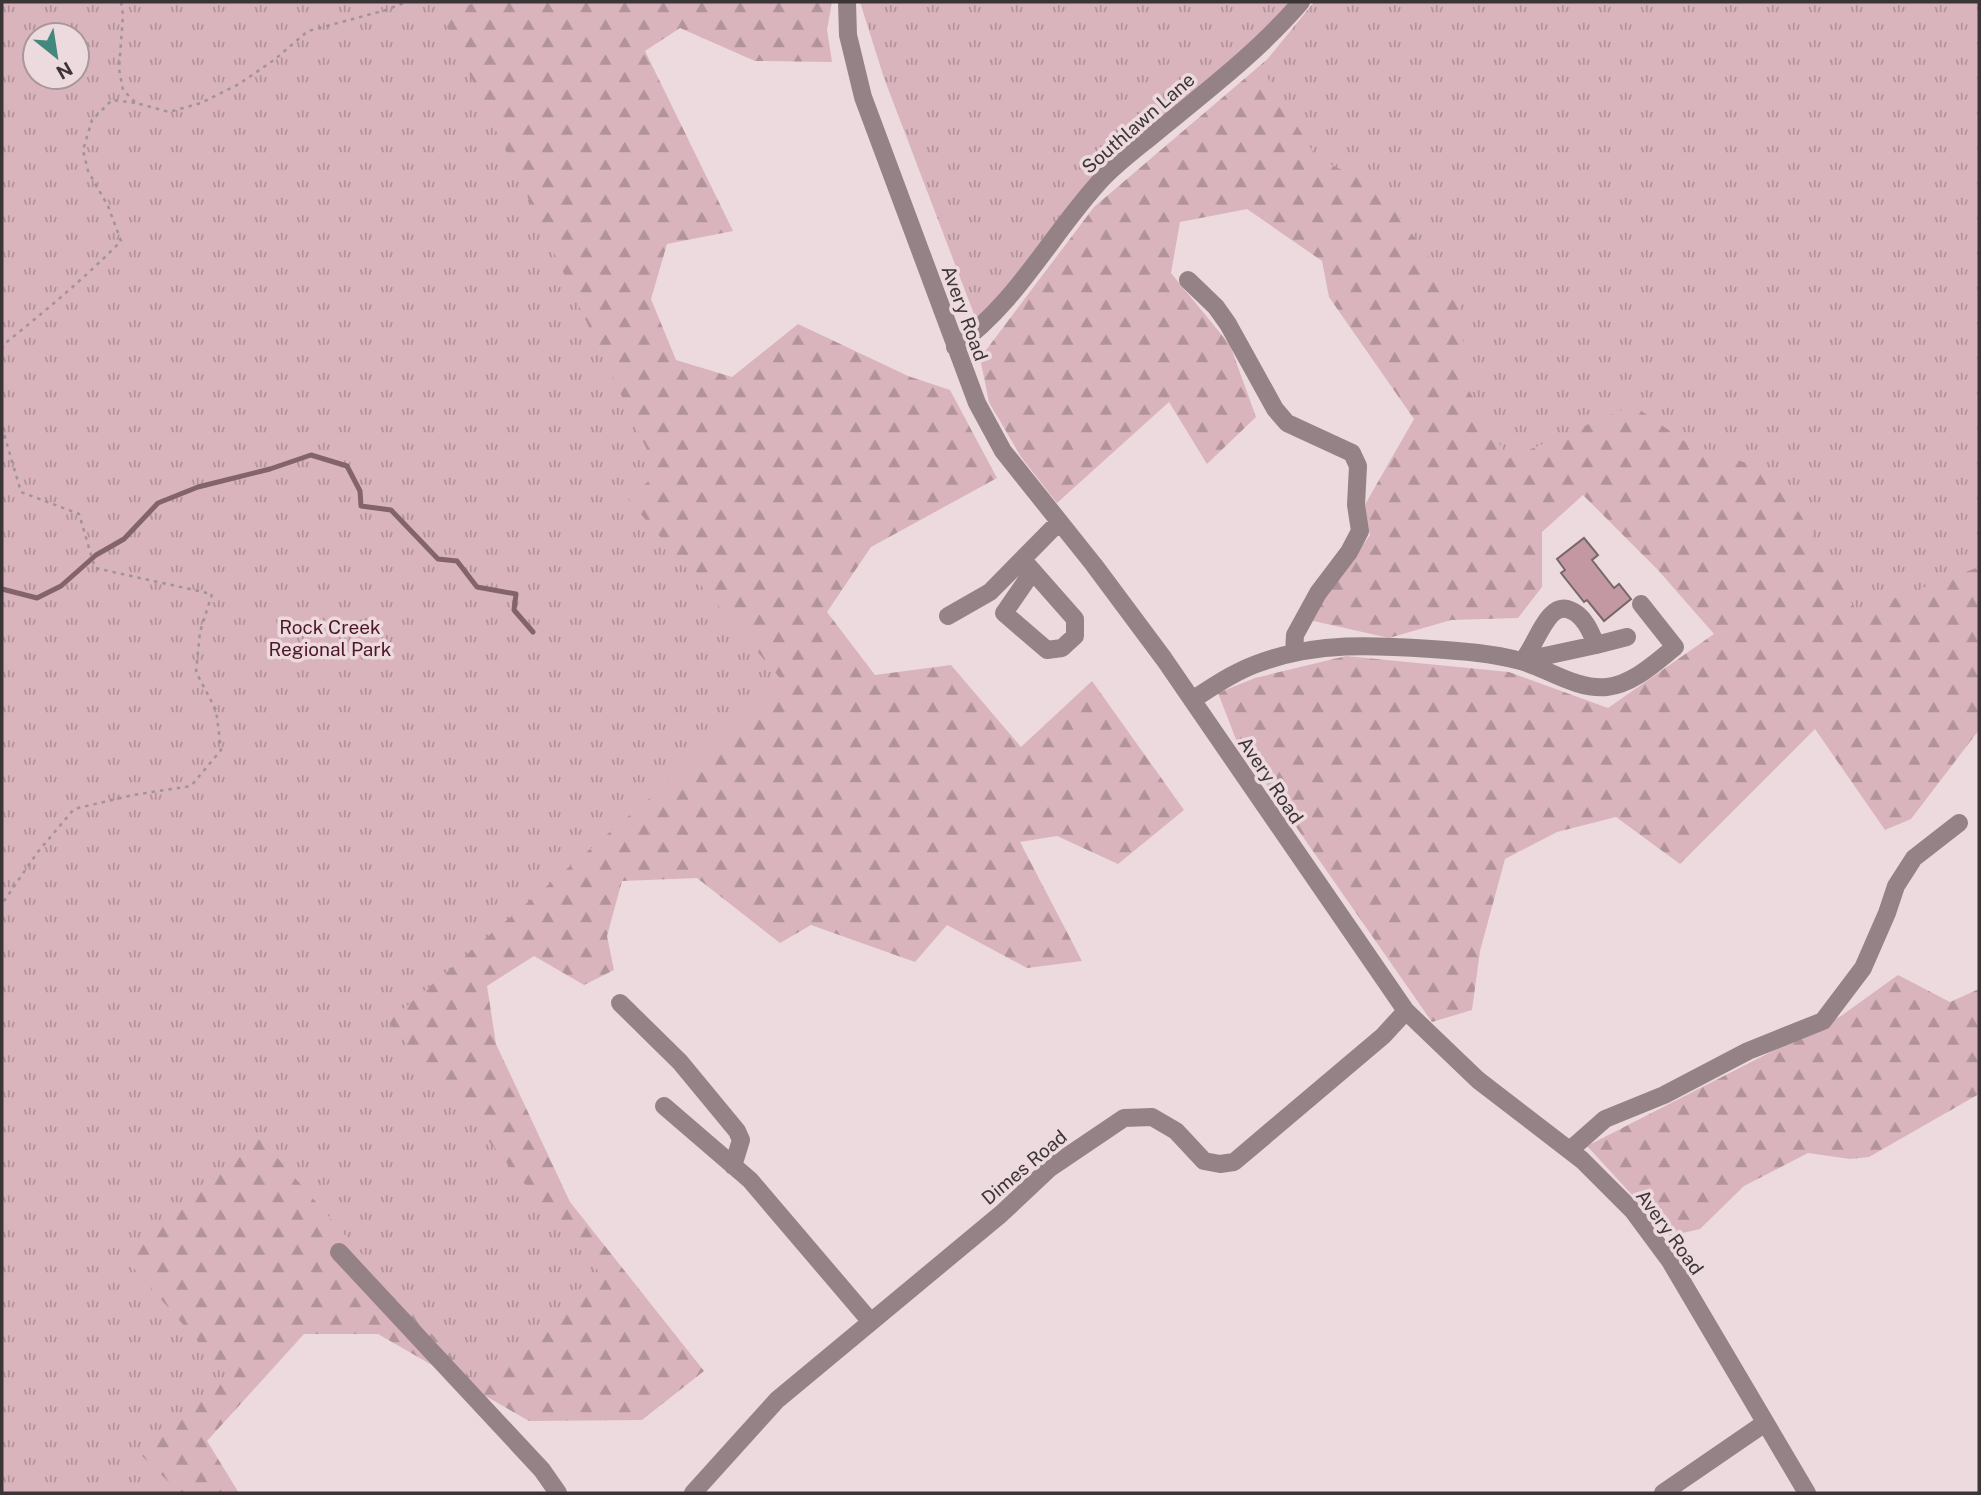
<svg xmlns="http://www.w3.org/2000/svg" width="1981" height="1495" viewBox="0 0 1981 1495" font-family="'Public Sans',sans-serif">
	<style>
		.forest { fill: url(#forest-firs); fill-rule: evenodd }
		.park { fill: url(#park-tufts); fill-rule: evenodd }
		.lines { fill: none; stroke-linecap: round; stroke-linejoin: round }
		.stream { stroke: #83636c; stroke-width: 5 }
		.building { fill: #c498a3; stroke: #77676b; stroke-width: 2 }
		.path { stroke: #a19497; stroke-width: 2.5; stroke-dasharray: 3.5 5; stroke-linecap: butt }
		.minor { stroke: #958286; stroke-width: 18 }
		.labels { text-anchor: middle; stroke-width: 7; stroke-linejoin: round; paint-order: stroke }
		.street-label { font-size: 19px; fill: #3c3537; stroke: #ecdade }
		.park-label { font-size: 19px; fill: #4d172a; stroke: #ecdade }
	</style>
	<defs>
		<pattern id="forest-firs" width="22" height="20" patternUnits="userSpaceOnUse" patternTransform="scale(1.75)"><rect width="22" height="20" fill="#dab4bd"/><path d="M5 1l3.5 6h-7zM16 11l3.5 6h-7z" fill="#b2939a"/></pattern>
		<pattern id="park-tufts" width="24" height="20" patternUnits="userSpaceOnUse" patternTransform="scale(1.75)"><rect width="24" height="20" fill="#dab4bd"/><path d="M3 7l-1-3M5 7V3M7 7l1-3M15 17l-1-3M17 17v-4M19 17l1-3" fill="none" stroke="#b2939a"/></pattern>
	</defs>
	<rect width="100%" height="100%" fill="#ecdade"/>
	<path class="forest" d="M 82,2 L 832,2 L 827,30 L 832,62 L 755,61 L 680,28 L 645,51 L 733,231 L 667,244 L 651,299 L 676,360 L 732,377 L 798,324 L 908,376 L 950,390 L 997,478 L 871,547 L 827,612 L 875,675 L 951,665 L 1021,747 L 1092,681 L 1184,810 L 1118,864 L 1057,836 L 1020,842 L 1082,961 L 1027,968 L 947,925 L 915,962 L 811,925 L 780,943 L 697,878 L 622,881 L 607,936 L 614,970 L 584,985 L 534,956 L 487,986 L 496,1044 L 570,1202 L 704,1371 L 642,1420 L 529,1421 L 378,1334 L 304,1334 L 207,1441 L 239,1493 L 2,1493 L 2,31 ZM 35,35 L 77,35 L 77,77 L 35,77 Z
		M 1979,2 L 1979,730 L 1911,819 L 1885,830 L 1815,729 L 1680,864 L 1616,817 L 1557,832 L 1505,859 L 1480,951 L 1472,1010 L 1432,1022 L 1237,742 L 1218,693 L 1255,678 L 1346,656 L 1509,672 L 1608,708 L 1714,634 L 1658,570 L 1583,495 L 1542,532 L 1542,587 L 1518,618 L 1451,620 L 1389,638 L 1309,620 L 1370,535 L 1363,508 L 1414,419 L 1329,297 L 1322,261 L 1247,209 L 1180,222 L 1171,273 L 1230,345 L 1256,417 L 1207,464 L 1169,402 L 1057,503 L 1021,457 L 989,402 L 980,358 L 1094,207 L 1297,34 Z
		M 1898,975 L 1950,1002 L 1979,989 L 1979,1094 L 1869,1157 L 1850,1159 L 1808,1153 L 1744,1186 L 1700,1229 L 1670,1236 L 1587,1146 L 1841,1016 Z"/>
	<path class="park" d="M 2,2 L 476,2 L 442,16 L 658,473 L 628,499 L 784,683 L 388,1022 L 599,1272 L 474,1382 L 259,1137 L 124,1257 L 228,1376 L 140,1454 L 180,1493 L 2,1493 ZM 35,35 L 77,35 L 77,77 L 35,77 Z
		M 860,2 L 1292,2 L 1274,23 L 1184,100 L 977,322 L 884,78 Z
		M 1314,2 L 1979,2 L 1979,567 L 1857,612 L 1776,473 L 1687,443 L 1633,405 L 1508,459 L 1467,387 L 1459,300 L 1380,189 L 1316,157 L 1261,67 Z"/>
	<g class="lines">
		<path class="stream" d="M 2,589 L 37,598 L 61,586 L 96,555 L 124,539 L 158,503 L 198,487 L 270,469 L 311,455 L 347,466 L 360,491 L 361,506 L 391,510 L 438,559 L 457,561 L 477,587 L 516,594 L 514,610 L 533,632"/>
	</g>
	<path class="building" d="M 1584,538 L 1598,555 L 1592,560 L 1614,588 L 1619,584 L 1631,599 L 1604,621 L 1587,600 L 1584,602 L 1561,573 L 1565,570 L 1557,559 Z"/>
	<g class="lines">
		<path class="path" d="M 121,2 L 123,15 L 119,69 L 123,90 L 136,103 L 169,112 L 201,103 L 239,84 L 274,60 L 308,31 L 386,10 L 406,2
			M 2,349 L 3,345 C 44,312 84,279 121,241 L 108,206 L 88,171 L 83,150 L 92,120 L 112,100 L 136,103
			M 2,427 L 21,492 L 79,514 L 95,568 L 212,594 L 200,632 L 196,672 L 216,710 L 221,750 L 191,786 L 133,795 L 74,809 L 37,853 L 2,904"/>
		<path class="minor" d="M 847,2 L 848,35 L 863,97 L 977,403 L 1003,451 L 1094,565 L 1164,659 L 1406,1011 L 1478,1080 L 1582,1160 L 1633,1211 L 1670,1261 L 1807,1493
			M 1188,280 L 1216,307 L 1228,324 L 1275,409 L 1287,423 L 1352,453 L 1358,466 L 1356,505 L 1360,531 L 1349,552 L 1318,593 L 1295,635 L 1294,653
			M 955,347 C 1018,302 1051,234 1102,179 C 1119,161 1140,146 1159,130 C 1208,90 1260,50 1301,2
			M 1023,560 L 1075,619 L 1075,636 L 1062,648 L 1047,650 L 1004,613 L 1033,571
			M 948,616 L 990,592 L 1059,522
			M 1522,661 C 1536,647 1547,600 1570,610 C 1584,615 1591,632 1596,645 L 1627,637
			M 1522,661 L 1596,645
			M 1192,700 C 1214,686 1237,670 1262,662 C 1317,642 1374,645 1431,649 C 1461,651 1491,653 1521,661 C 1548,669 1577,690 1607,687 C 1633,684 1655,663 1675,647 L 1641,604
			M 620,1003 L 680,1062 L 737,1131 L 741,1140 L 733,1166
			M 664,1106 L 750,1180 L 871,1322
			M 1570,1150 L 1605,1119 L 1664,1095 L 1748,1051 L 1823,1021 L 1863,968 L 1887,913 L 1896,886 L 1914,858 L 1959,823
			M 339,1252 L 542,1470 L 558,1493
			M 693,1493 L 777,1400 L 1001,1214 L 1050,1168 L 1124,1118 L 1152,1117 L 1176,1131 L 1204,1161 L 1220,1164 L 1234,1162 L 1383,1036 L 1406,1011
			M 1663,1493 L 1765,1423"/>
	</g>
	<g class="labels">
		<g class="street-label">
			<text transform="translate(1138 123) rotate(-41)" y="7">Southlawn Lane</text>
			<text transform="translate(965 313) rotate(70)" y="7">Avery Road</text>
			<text transform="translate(1271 780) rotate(56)" y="7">Avery Road</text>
			<text transform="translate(1024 1167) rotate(-40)" y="7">Dimes Road</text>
			<text transform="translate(1670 1232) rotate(54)" y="7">Avery Road</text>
		</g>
		<g class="park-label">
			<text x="330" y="634">Rock Creek<tspan x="330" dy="22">Regional Park</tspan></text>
		</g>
	</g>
	<rect width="1981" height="1495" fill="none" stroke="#3c3537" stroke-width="7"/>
	<g transform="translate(56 56) rotate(150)"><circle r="33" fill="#ecdade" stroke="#a6989b" stroke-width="2"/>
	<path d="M0-5L12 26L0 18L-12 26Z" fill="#43887d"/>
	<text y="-10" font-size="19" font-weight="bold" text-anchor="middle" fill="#3c3537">N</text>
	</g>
</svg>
